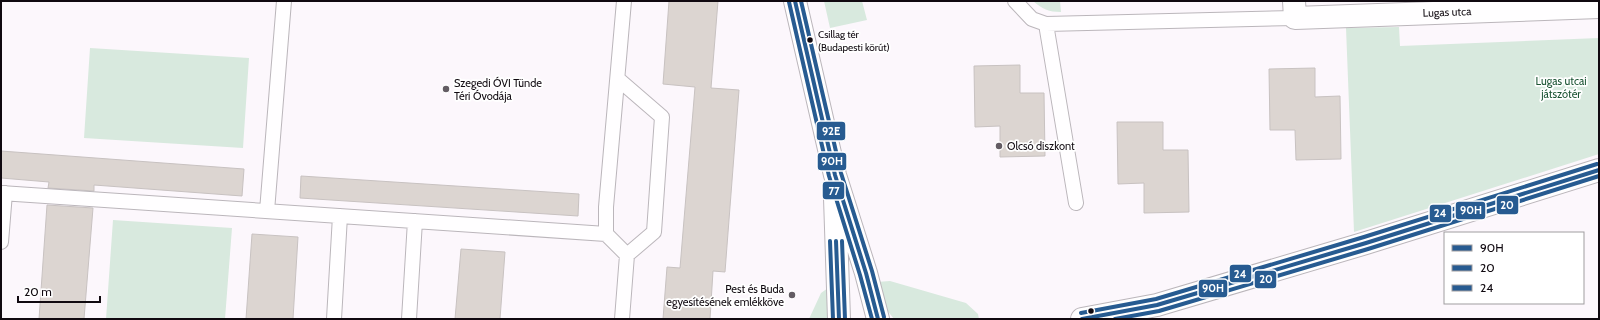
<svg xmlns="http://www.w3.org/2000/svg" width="1600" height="320" viewBox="0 0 1600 320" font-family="Cabin,sans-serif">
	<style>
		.green { fill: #d8e9de }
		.building { fill: #dcd5d1; stroke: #c8c2c1 }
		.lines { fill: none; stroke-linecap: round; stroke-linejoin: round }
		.lane-casing { stroke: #bbb6bb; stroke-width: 16 }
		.street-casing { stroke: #bbb6bb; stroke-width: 24 }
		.secondary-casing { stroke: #bbb6bb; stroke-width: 24 }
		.lane { stroke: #fffeff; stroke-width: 14 }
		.street { stroke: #fffeff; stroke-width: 22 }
		.secondary { stroke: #fffeff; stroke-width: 22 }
		.bus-1-casing { stroke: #fff; stroke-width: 7 }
		.bus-2-casing { stroke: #fff; stroke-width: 7 }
		.bus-3-casing { stroke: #fff; stroke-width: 7 }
		.bus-4-casing { stroke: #fff; stroke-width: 7 }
		.bus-5-casing { stroke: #fff; stroke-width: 7 }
		.bus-1 { stroke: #275b91; stroke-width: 4 }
		.bus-2 { stroke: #275b91; stroke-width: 4 }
		.bus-3 { stroke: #275b91; stroke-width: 4 }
		.bus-4 { stroke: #275b91; stroke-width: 4 }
		.bus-5 { stroke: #275b91; stroke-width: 4 }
		.bus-dot { fill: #100910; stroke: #fff; stroke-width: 1.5 }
		.poi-dot { fill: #635c63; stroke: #fff; stroke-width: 1.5 }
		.labels { text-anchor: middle; stroke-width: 3.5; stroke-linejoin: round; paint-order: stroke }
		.bus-label { font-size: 10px; fill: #100910; stroke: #fff; text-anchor: start }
		.street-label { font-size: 11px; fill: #100910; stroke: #fff }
		.park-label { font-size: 11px; fill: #1c5434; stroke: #fff }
		.poi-label { font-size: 11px; fill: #100910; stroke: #fff; text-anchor: start }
		.line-badge { stroke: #fff; stroke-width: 1.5 }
		.badge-label { font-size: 11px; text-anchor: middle; font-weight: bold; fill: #fff }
	</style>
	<rect width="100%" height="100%" fill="#fcf7fc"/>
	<path class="green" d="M 824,1 L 862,1 L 867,20 L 830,28 Z
		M 1033,1 L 1060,1 L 1061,12 C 1049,12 1042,9 1033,1 Z
		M 1399,27 L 1400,46 L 1599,38 L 1599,154 L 1354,232 L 1346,28 Z
		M 90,48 L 249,58 L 243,148 L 84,138 Z
		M 113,220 L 232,228 L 225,319 L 106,319 Z
		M 890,281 L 966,303 L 978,314 L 979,319 L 894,319 L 886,309 L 877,282 Z
		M 828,288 L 831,319 L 809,319 L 821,293 Z"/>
	<path class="building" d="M 669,1 L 718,1 L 711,88 L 739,90 L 725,272 L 713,271 L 710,319 L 663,319 L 667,267 L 680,268 L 695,87 L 663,84 Z
		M 1020,65 L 1020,93 L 1044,93 L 1045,156 L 1000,157 L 1000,126 L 975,127 L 974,66 Z
		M 1315,68 L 1315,97 L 1340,96 L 1341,159 L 1296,160 L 1295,130 L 1270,130 L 1269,69 Z
		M 1117,122 L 1163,122 L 1163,150 L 1188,150 L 1189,212 L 1144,213 L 1144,183 L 1118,184 Z
		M 1,151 L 244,169 L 242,196 L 94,185 L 94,191 L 48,188 L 49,182 L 1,178 Z
		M 301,176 L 579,194 L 578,216 L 300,198 Z
		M 47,205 L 93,208 L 84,319 L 39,319 Z
		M 252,234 L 298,237 L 293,319 L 246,319 Z
		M 461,249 L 505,252 L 500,319 L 455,319 Z"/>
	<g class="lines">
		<g class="lane-casing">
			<path id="lane" d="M 1015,1 L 1032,19 L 1046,24 L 1295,18
				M 1046,24 L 1076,203
				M 618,79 L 662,117 L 654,232 L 627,255 L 622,319
				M 1,193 L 606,234 L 627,255
				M 267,211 L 284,1
				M 606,234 L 606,207 L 624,1
				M 1,242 L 5,193
				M 334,319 L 340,216
				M 409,319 L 415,221"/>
		</g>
		<g class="street-casing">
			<path id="street" d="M 1294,1 L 1295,18 L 1599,7"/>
		</g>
		<g class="secondary-casing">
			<path id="secondary" d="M 795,1 L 835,175 L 866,273 L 878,319
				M 835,198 L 839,319
				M 1082,319 L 1157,305 L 1366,243 L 1599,170"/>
		</g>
		<use href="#lane" class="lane"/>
		<use href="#street" class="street"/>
		<use href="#secondary" class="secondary"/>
		<g class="bus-1-casing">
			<path id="bus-1" d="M 795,1 L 835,175 L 866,273 L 878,319
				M 836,241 L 839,319
				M 1082,319 L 1157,305 L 1366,243 L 1599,170"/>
		</g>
		<g class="bus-2-casing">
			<path id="bus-2" d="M 1115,319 L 1159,311 L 1368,249 L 1599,176"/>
		</g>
		<g class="bus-3-casing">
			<path id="bus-3" d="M 1081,313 L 1156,299 L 1364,237 L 1597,164"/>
		</g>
		<g class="bus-4-casing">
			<path id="bus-4" d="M 789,2 L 829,176 L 860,275 L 872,319
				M 830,241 L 833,319"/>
		</g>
		<g class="bus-5-casing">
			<path id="bus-5" d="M 801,1 L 841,173 L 872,271 L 884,317
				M 842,241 L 845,319"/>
		</g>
		<use href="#bus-1" class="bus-1"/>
		<use href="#bus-2" class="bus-2"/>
		<use href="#bus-3" class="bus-3"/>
		<use href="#bus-4" class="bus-4"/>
		<use href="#bus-5" class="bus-5"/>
	</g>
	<g class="bus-dot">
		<circle cx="810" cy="40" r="3.5"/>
		<circle cx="1091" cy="311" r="3.5"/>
	</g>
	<g class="poi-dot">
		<circle cx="446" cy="89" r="4"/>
		<circle cx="999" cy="146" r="4"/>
		<circle cx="792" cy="295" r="4"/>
	</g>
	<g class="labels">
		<g class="bus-label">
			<text x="818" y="38">Csillag tér<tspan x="818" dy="13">(Budapesti körút)</tspan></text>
		</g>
		<g class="street-label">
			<text transform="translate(1447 12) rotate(-2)" y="4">Lugas utca</text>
		</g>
		<g class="park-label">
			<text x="1561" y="85">Lugas utcai<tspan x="1561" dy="13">játszótér</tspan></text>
		</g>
		<g class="poi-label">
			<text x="454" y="87">Szegedi ÓVI Tünde<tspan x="454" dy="13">Téri Óvodája</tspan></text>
			<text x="1007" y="150">Olcsó diszkont</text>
			<text x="784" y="293" text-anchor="end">Pest és Buda<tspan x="784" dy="13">egyesítésének emlékköve</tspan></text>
		</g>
	</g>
	<g class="line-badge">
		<rect x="816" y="121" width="30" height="20" rx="4" fill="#275b91"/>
		<rect x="817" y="152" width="30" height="19" rx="4" fill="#275b91"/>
		<rect x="822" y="181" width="23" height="19" rx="4" fill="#275b91"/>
		<rect x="1496" y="195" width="23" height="20" rx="4" fill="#275b91"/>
		<rect x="1455" y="201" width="31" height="19" rx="4" fill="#275b91"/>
		<rect x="1429" y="204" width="23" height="19" rx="4" fill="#275b91"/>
		<rect x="1229" y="264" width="23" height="19" rx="4" fill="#275b91"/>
		<rect x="1254" y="270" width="23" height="19" rx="4" fill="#275b91"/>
		<rect x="1198" y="279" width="30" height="19" rx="4" fill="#275b91"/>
	</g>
	<g class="badge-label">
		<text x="831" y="135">92E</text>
		<text x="832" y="165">90H</text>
		<text x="834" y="195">77</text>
		<text x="1507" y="209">20</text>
		<text x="1471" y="214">90H</text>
		<text x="1440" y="217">24</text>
		<text x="1240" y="278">24</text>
		<text x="1266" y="283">20</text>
		<text x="1213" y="292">90H</text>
	</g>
	<rect width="1600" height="320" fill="none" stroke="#100910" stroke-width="4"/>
	<rect x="1444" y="232" width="140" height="72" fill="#ffffff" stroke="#9f9d9f"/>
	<rect x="1452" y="245" width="20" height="6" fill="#275b91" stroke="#9f9d9f"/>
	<text x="1480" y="252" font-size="12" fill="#100910">90H</text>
	<rect x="1452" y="265" width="20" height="6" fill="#275b91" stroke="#9f9d9f"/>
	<text x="1480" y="272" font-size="12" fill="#100910">20</text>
	<rect x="1452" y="285" width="20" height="6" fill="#275b91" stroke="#9f9d9f"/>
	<text x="1480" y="292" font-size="12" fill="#100910">24</text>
	<path d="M18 296v6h82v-6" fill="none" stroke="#100910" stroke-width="2"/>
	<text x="24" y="296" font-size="12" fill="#100910" stroke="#ffffff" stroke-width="3" paint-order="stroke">20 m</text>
</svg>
